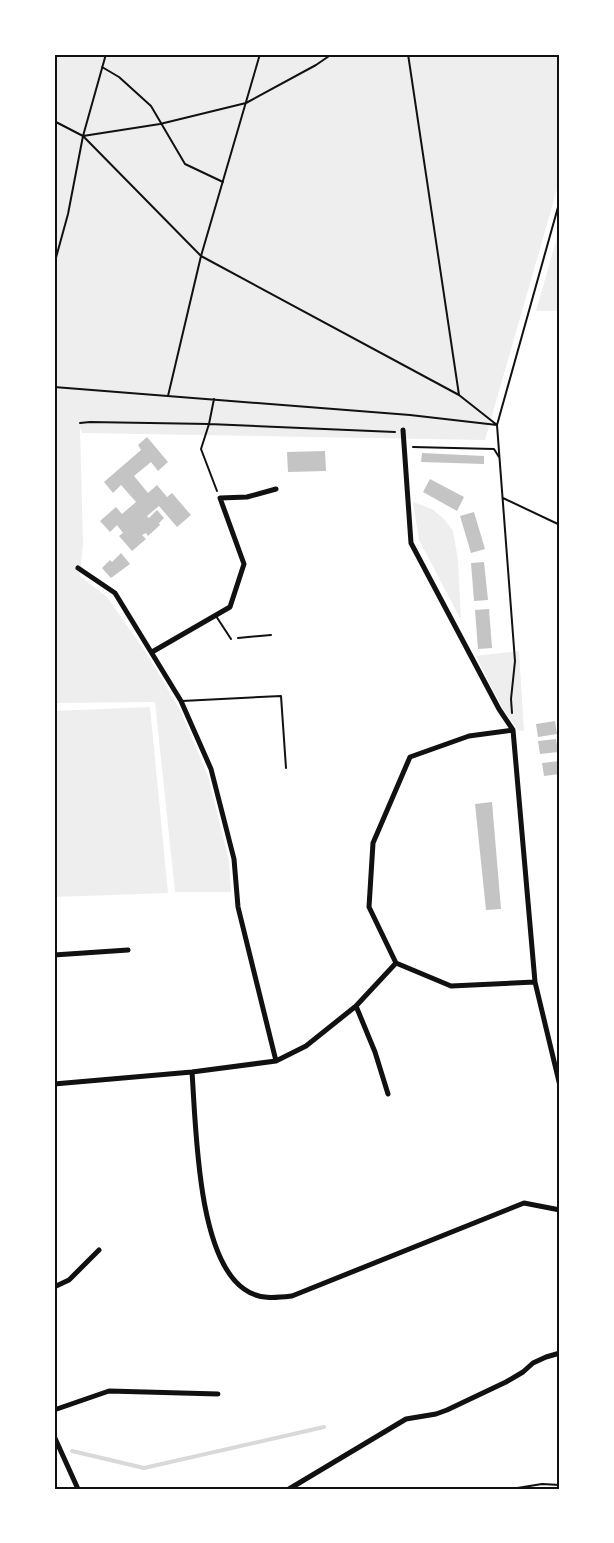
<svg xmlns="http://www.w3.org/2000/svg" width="614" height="1543" viewBox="0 0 614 1543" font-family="Overpass,sans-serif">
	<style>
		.green { fill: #eee }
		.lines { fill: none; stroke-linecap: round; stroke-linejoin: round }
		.stream { stroke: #d9d9d9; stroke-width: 4 }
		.building { fill: #c4c4c4 }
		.path { stroke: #111; stroke-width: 2 }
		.service { stroke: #111; stroke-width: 2 }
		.minor { stroke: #111; stroke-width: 5 }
		.neatline { fill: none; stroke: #111; stroke-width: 2 }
	</style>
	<rect width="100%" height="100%" fill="#fff"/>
	<path class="green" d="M 54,54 L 560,54 L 560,179 L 485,440 L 82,433 L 80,427 L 83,544 L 80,576 L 107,597 L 147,654 L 180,710 L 208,776 L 229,861 L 231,892 L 175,892 L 155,702 L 54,703 Z
		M 560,227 L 560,311 L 536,311 Z
		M 413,502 L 432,509 L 444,519 L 453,531 L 458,560 L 461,620 L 419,540 Z
		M 519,651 L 524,731 L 518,730 L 503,709 L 476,656 Z
		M 150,707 L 168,893 L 54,897 L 54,711 Z"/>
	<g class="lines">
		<path class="stream" d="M 72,1451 L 144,1468 L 324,1427"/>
	</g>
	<path class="building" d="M 147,437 L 168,462 L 158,471 L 151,462 L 134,476 L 148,493 L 157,485 L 167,497 L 172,493 L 191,515 L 177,527 L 159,506 L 147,516 L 149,518 L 157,510 L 164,518 L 159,523 L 160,525 L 148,536 L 146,533 L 142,535 L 146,539 L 132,551 L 119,536 L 123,533 L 117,525 L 110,532 L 100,521 L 116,507 L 122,514 L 136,502 L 121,485 L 113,493 L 104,482 L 141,450 L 138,445 Z
		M 325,451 L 326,471 L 288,472 L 287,452 Z
		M 422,453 L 484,456 L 484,464 L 421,462 Z
		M 430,479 L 464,497 L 457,511 L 423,492 Z
		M 474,512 L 485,549 L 471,553 L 460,516 Z
		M 121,553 L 130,564 L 111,578 L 102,568 L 110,560 L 112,562 Z
		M 484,562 L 488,600 L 474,601 L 471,563 Z
		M 489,609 L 492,648 L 478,649 L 475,610 Z
		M 555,721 L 557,734 L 538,737 L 536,724 Z
		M 556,739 L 558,752 L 540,754 L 538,741 Z
		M 560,761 L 560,774 L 544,776 L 542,763 Z
		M 492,802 L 501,909 L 486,910 L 475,804 Z"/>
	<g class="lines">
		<path class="path" d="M 332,54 L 316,65 L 246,103 L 160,124 L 83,136 L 201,256 L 459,395 L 497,425
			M 408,54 L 459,395
			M 102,67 L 119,77 L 151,106 L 185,164 L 223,182
			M 54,121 L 83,136
			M 54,265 L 68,214 L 83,136 L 106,54
			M 54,387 L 410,415 L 497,425
			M 168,396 L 201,256 L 260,54
			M 214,399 L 209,424 L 201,449 L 217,491
			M 80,423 L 90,422 L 209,424 L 395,432
			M 413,447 L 494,449 L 499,457
			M 503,498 L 560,525
			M 238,638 L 271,635
			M 512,713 L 511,699 L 515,661 L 497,425 L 560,200"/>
		<path class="service" d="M 216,616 L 231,639
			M 182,701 L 281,696 L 286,768
			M 511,1489 L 542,1484 L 560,1485"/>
		<path class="minor" d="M 403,430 L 411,543 L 499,709 L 513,730 L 535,982 L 560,1086
			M 78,568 L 115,593 L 181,701 L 211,769 L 234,859 L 238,907 L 276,1061
			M 152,652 L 230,607 L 244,564 L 220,498 L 247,497 L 276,489
			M 513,730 L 469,736 L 410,757 L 373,843 L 369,907 L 396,963 L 451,986 L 535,982
			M 54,955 L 128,950
			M 356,1006 L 375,1052 L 388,1094
			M 192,1072 C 196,1126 197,1256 244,1289 C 259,1300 275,1298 292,1296 L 524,1203 L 560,1210
			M 54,1084 L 192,1072 L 276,1061 L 306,1046 L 356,1006 L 396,963
			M 54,1287 L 69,1280 L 99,1250
			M 54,1410 L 109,1391 L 218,1394
			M 54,1436 L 78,1489
			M 289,1489 L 406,1419 L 436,1414 L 447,1410 L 506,1382 L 523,1372 L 533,1363 L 546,1357 L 560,1353"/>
	</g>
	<rect width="614" height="1543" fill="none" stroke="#ffffff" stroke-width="111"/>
	<rect x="56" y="56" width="502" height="1432" class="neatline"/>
</svg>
